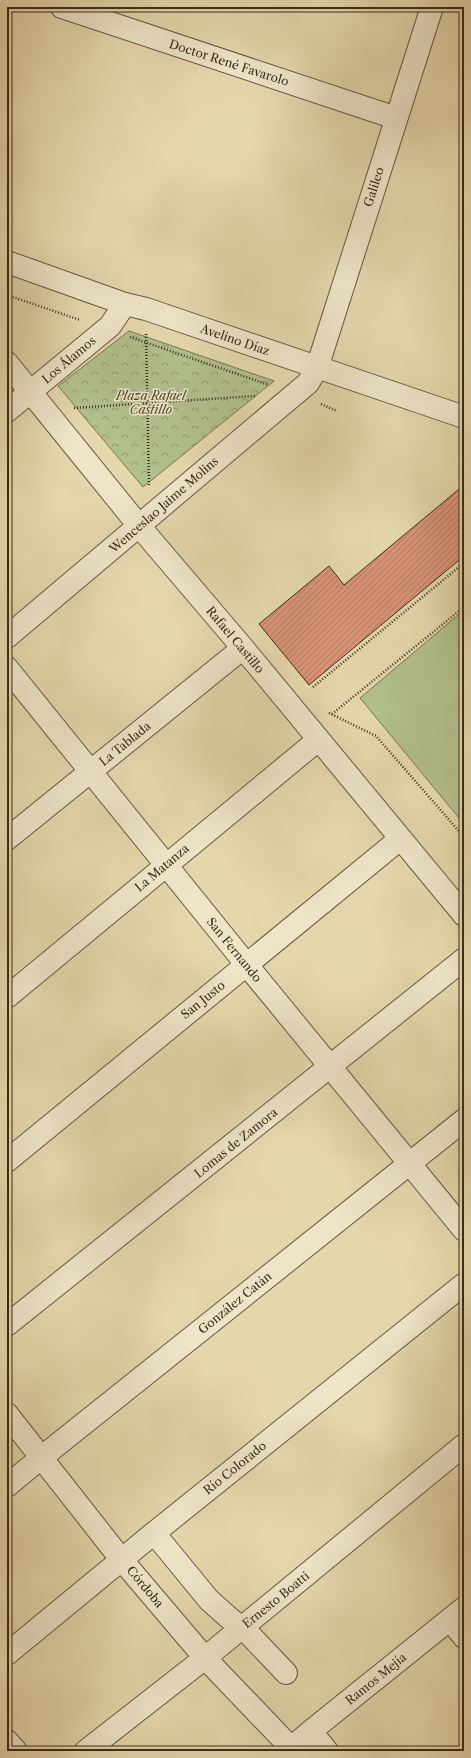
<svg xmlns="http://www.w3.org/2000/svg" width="471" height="1758" viewBox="0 0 471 1758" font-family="'Libre Caslon Text',serif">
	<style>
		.grass { fill: #b1bf8c; stroke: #767653 }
		.park { fill: url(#park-crowns); stroke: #767653 }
		.building { fill: url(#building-hatch); stroke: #3a2c1a }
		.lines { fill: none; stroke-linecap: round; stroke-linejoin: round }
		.minor-casing { stroke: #65573e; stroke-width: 24 }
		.path { stroke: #3a2c1a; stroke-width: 2.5; stroke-dasharray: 1 2; stroke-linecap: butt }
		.minor { stroke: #eee5c9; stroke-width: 22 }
		.labels { text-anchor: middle; stroke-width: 3; stroke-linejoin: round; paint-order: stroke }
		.street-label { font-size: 12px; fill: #3a2c1a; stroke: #eee5c9 }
		.park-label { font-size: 12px; font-style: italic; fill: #524931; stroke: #eee5c9 }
	</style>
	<defs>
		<pattern id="park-crowns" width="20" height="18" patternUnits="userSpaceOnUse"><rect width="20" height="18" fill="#b1bf8c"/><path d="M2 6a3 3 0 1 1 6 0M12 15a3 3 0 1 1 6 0" fill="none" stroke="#919b72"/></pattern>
		<pattern id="building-hatch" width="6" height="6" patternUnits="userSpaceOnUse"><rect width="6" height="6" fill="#d79478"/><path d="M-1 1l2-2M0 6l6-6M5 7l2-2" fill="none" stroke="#af7962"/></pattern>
	</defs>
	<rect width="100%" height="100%" fill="#e5d7ac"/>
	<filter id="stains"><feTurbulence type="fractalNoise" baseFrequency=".005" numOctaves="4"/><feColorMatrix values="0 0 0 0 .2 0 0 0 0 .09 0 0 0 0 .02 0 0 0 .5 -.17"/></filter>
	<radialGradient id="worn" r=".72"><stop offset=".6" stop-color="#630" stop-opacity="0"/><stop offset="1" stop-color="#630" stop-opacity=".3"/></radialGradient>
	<path class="grass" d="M 464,610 L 464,824 L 360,698 Z"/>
	<path class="park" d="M 129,331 L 274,381 L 143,487 L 58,386 Z"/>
	<path class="building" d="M 464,485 L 464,556 L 309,685 L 259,624 L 329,566 L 344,585 Z"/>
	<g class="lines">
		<g class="minor-casing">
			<path id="minor" d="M 62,7 L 396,118
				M 7,262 L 125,304 L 146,309 L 464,417
				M 7,363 L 140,527 L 243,648 L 464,915
				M 7,411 L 110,326 L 125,304
				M 7,637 L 308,383 L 317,368 L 432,7
				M 7,668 L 246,964 L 464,1230
				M 7,839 L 243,648
				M 7,997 L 318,740
				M 7,1161 L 400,839
				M 7,1325 L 464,959
				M 7,1414 L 121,1559 L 205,1658 L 294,1751
				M 7,1486 L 42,1457 L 464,1120
				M 154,1533 L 209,1600 L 228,1617 L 248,1633 L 286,1673
				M 450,1620 L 464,1637
				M 7,1654 L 154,1533 L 464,1284
				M 311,1731 L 327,1751
				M 7,1741 L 16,1751
				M 86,1751 L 205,1658 L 464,1445
				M 288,1751 L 311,1731 L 464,1608"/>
		</g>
		<path class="path" d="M 7,295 L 80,320
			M 146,334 L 149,485
			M 130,337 L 269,385
			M 321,404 L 337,411
			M 74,408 L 255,396
			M 313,687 L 464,563
			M 329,713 L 376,736 L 464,837
			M 332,714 L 464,607"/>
		<use href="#minor" class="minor"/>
	</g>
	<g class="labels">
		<g class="street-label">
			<text transform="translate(229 63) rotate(18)" y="4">Doctor René Favarolo</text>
			<text transform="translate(374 187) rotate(-72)" y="4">Galileo</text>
			<text transform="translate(235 340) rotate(19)" y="4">Avelino Díaz</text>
			<text transform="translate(69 360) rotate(-40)" y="4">Los Álamos</text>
			<text transform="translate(164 505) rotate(-41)" y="4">Wenceslao Jaime Molins</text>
			<text transform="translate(235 640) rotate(50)" y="4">Rafael Castillo</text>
			<text transform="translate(125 744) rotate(-39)" y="4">La Tablada</text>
			<text transform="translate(162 868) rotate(-40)" y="4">La Matanza</text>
			<text transform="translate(234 950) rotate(51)" y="4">San Fernando</text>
			<text transform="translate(203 1000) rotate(-39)" y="4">San Justo</text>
			<text transform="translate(236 1143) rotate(-39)" y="4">Lomas de Zamora</text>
			<text transform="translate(235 1303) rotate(-39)" y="4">González Catán</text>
			<text transform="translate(235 1468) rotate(-39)" y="4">Río Colorado</text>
			<text transform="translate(145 1587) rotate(50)" y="4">Córdoba</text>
			<text transform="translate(276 1600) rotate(-39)" y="4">Ernesto Boatti</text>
			<text transform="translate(376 1679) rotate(-39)" y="4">Ramos Mejía</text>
		</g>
		<g class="park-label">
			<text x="151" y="400">Plaza Rafael<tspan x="151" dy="14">Castillo</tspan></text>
		</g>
	</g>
	<rect width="471" height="1758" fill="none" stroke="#e5d7ac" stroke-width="24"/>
	<rect x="8" y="8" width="455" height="1742" fill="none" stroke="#3a2c1a" stroke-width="2"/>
	<rect x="12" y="12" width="447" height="1734" fill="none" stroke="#3a2c1a"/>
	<rect width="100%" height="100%" filter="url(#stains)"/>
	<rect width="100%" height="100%" fill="url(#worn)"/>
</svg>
